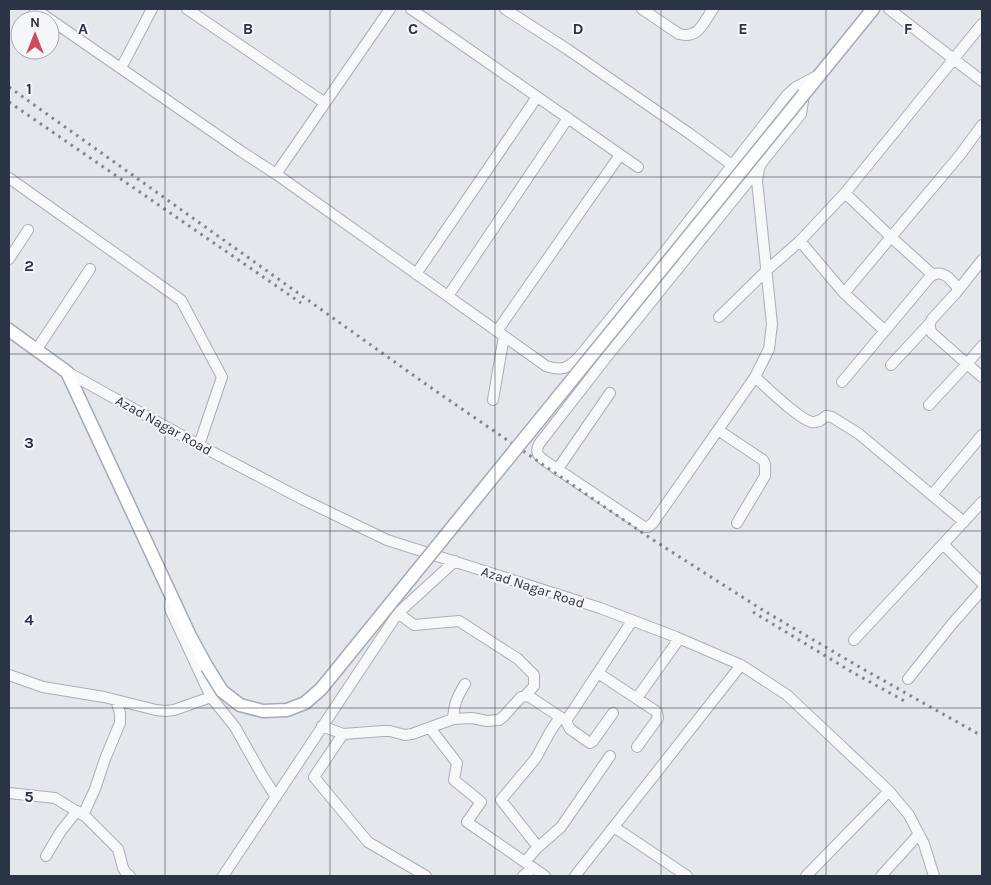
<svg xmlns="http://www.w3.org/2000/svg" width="991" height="885" viewBox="0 0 991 885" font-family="Karla,sans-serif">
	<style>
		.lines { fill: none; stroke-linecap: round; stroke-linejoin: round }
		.minor-casing { stroke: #a9aeb7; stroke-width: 12 }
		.major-casing { stroke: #a3abb8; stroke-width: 15 }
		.minor { stroke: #f7f8fa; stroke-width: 10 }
		.major { stroke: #fff; stroke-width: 12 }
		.rail { stroke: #7d8696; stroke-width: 3; stroke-dasharray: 2.5 5; stroke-linecap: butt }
		.major-bridge-casing { stroke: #a3abb8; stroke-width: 15; stroke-linecap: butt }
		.major-bridge { stroke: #fff; stroke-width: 12 }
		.grid { fill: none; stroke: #2b3445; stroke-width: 1; stroke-opacity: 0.55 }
		.labels { text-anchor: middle; stroke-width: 4; stroke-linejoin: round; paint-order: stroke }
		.street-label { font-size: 14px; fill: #2b3445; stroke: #f4f6f9 }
		.grid-label { font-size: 16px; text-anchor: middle; font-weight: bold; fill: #2b3445; stroke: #f4f6f9; stroke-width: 4; stroke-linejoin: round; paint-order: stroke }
	</style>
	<rect width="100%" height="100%" fill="#e4e7ec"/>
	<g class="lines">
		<g class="minor-casing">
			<path id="minor" d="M 35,9 L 242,152 L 276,174 L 546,366 C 561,371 568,369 579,357 L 663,254 L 787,95 L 796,87 L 817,76
				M 187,9 L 325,103
				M 411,9 L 638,167
				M 505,9 L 567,49 L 690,134 L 732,165
				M 642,9 L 679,34 C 699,39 703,23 713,9
				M 889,9 L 982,81
				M 121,68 L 152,9
				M 759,168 L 605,359 L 539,444 C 535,452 538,456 545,461 L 644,527 L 648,527 L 653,523 L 755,377 L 769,349 L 772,324 L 757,181 L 759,168 L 763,161 L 801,114 L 804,94
				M 276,174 L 390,9
				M 9,178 L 181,300 L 222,377 L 199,445
				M 845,193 L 891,237 L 933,275
				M 800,241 L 844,293 L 885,331
				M 9,259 L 28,230
				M 416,274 L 537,97
				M 844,293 L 960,155 L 982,125
				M 956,293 L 982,260
				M 448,296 L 568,118
				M 719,317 L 767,270 L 800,241 L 845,193 L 982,24
				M 497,331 L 620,155
				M 37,349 L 90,269
				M 891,365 L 929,324
				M 67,372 L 199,445 L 302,499 L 387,540 L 600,608 L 676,637 L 741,665 L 787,695 L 889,791 L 909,815 L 924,844 L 934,876
				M 755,377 C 766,387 800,420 812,422 C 819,423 822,419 826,416 L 832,417 L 859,434 L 964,522
				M 842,382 L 929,278 C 936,272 941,272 949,278 C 952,282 955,284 958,288 L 956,293 L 932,319 C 929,324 929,327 932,333 L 982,377
				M 493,400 L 504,336
				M 929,405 L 967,364 L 982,346
				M 718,430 L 763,460 L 765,464 L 765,476 L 737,523
				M 557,470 L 610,393
				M 932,495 L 982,435
				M 943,544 L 982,583
				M 173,600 L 170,602 L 170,609 L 211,697 L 235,727 L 262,775 L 276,797
				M 398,613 L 414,625 L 459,621 L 518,659 L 534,675 L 534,686 L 525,696
				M 854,640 L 982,502
				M 598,673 L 657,712 L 658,718 L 637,747
				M 9,675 L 43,687 L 104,697 L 156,710 L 165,711 L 174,710 L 211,697
				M 908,679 L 952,624 L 982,590
				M 637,698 L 679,639
				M 453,719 C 454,704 457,697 465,684
				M 566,721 L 632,621
				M 322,726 L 343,734 L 383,731 L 390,731 L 405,735 L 412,734 L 453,719 L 472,718 L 487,721 L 499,720 L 504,716 L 521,697 L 525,696 L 530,697 L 566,721 L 570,729 L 590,743 L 593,741 L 613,713
				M 430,728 L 457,763 L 454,780 L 481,802 L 467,822 L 545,876
				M 343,734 L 314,777 L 368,842 L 426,876
				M 9,793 L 55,798 L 86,817 L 118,849 L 123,868 L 126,873 L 130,876
				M 83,815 L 95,789 L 105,759 L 120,723 L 120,713 L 116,700
				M 614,827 L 687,876
				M 538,847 L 501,800 L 536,758 L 550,732 L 560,717
				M 46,856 L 61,831 L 77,811
				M 525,862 L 536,849 L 561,827 L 610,756
				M 223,876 L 398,613 L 455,561
				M 523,876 L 533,868
				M 575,876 L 741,665
				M 806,876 L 889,791
				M 881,876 L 919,834"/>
		</g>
		<g class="major-casing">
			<path id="major" d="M 804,94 L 873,9
				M 9,330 L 67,372 L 190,636 L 207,667"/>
		</g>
		<use href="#minor" class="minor"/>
		<use href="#major" class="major"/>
		<path class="rail" d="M 9,87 L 427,385 L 650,538 L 761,609 L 856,665 L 982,736
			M 9,102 L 301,303
			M 753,612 L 852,672 L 908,703"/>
		<g class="major-bridge-casing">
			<path id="major-bridge" d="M 207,667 L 222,691 L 240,705 L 263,711 L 287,710 L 305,703 L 321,689 L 804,94"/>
		</g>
		<use href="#major-bridge" class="major-bridge"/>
	</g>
	<path class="grid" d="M 165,9 L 165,876M 330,9 L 330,876M 495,9 L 495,876M 661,9 L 661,876M 826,9 L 826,876M 9,177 L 982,177M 9,354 L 982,354M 9,531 L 982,531M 9,708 L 982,708"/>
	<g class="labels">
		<g class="street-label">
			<text transform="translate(164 425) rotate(29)" y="5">Azad Nagar Road</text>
			<text transform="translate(533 587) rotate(18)" y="5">Azad Nagar Road</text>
		</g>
	</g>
	<g class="grid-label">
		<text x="83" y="34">A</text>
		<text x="248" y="34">B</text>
		<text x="413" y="34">C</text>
		<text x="578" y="34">D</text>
		<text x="743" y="34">E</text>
		<text x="908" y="34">F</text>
		<text x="29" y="94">1</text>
		<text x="29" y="271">2</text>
		<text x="29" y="448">3</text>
		<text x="29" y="625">4</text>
		<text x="29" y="802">5</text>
	</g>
	<rect width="991" height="885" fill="none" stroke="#2b3445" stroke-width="20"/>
	<g transform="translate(35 35)"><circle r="24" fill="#f4f6f9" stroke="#a4a8b1"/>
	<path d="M0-4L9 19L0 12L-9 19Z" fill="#d1495b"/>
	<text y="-8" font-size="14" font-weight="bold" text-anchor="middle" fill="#2b3445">N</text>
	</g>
</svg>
